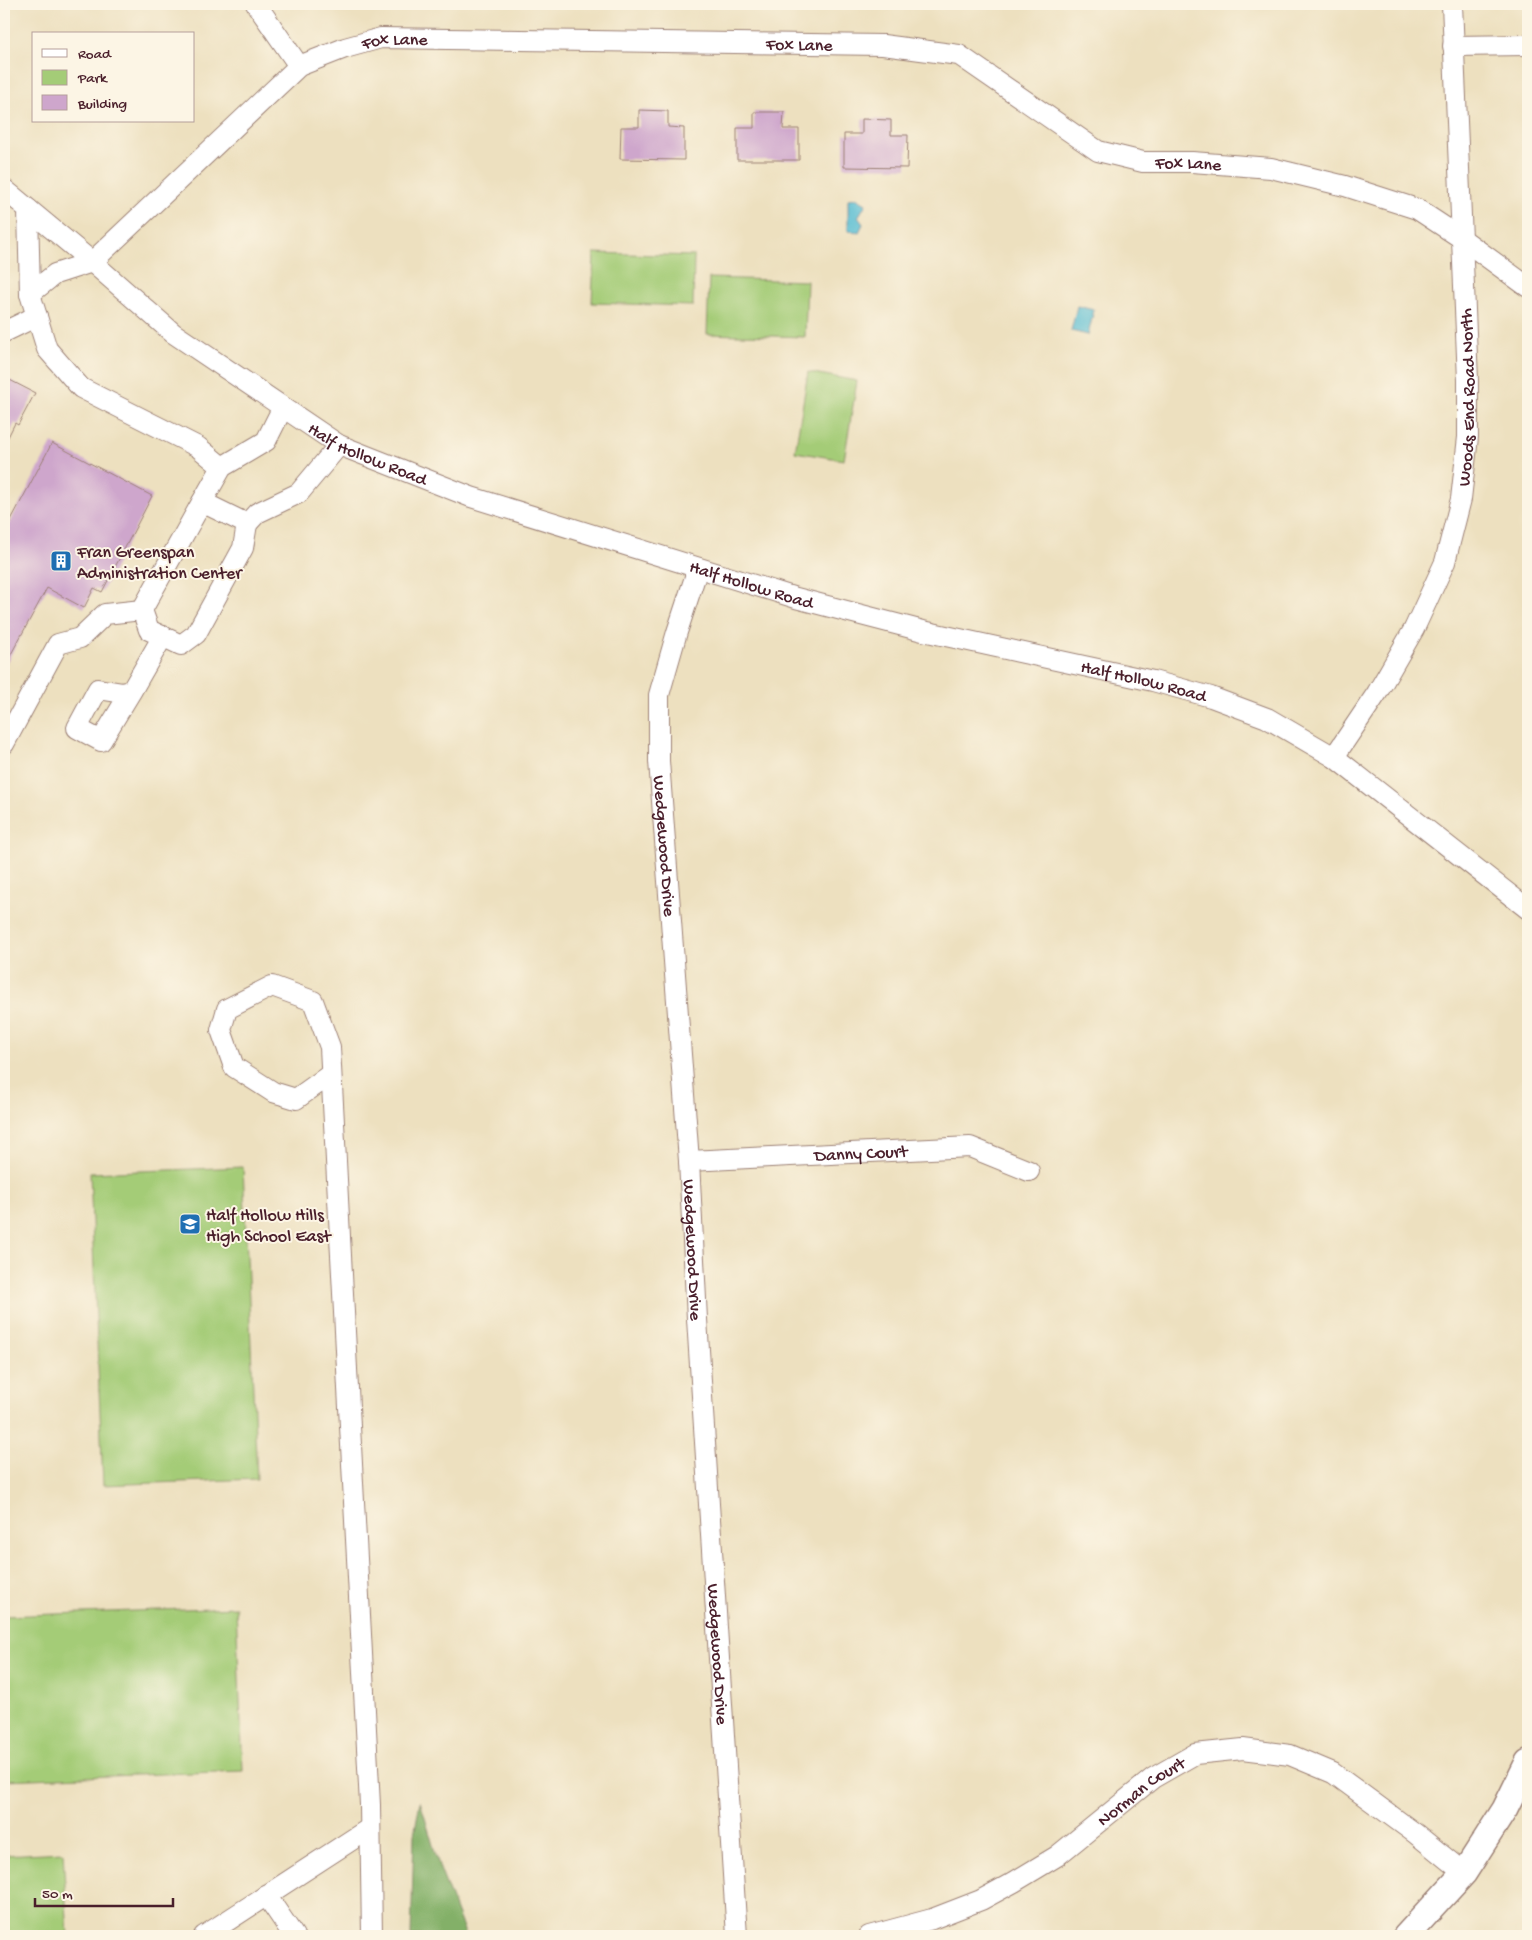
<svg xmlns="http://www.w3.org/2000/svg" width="1532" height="1940" viewBox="0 0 1532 1940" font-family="'Gochi Hand',sans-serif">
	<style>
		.green { fill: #a4cc77; stroke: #777651 }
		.forest { fill: #83b068; stroke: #66684a }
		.water { fill: #54bcd2; stroke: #4f6e7e }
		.building { fill: #cea6cc }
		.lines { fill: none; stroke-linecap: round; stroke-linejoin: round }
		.minor-casing { stroke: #9c8075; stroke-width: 22 }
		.major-casing { stroke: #9c8075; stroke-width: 28 }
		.minor { stroke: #fff; stroke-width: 20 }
		.major { stroke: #fff; stroke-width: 25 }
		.labels { text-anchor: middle; stroke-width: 4; stroke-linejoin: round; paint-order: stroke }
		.street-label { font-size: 18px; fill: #4a1f2b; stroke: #fcf5e5 }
		.poi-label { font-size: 18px; fill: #4a1f2b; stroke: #fcf5e5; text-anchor: start }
	</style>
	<rect width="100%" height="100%" fill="#fcf5e5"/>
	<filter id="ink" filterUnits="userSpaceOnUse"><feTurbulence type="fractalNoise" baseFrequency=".02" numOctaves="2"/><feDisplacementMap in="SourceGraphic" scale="10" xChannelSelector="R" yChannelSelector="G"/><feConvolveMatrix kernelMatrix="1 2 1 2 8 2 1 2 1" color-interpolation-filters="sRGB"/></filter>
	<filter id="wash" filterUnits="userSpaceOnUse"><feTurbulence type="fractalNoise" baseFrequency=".0096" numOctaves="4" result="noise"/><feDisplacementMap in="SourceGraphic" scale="20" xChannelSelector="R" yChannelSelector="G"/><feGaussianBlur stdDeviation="1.12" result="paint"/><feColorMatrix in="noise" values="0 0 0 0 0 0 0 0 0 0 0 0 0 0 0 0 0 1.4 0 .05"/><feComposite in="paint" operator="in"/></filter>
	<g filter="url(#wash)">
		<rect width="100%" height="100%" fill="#ede0bf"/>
		<path class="green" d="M 594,253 L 694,256 L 693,306 L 592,303 Z
			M 709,278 L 807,281 L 805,337 L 707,334 Z
			M 808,372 L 857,381 L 844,460 L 795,452 Z
			M 243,1167 L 257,1479 L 103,1485 L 90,1173 Z
			M 236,1607 L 243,1771 L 4,1780 L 4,1616 Z
			M 63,1852 L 68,1936 L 4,1936 L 4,1855 Z"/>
		<path class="forest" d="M 420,1801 L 440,1869 L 466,1936 L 411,1936 L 414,1835 Z"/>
		<path class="water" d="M 856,198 L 866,204 L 858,217 L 863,224 L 859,232 L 848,231 L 848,199 Z
			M 1077,306 L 1094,310 L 1088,335 L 1071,331 Z"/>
		<g id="blocks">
			<path class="building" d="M 639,110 L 668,111 L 668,127 L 684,128 L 684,160 L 620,159 L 621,127 L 639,127 Z
				M 754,112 L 784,112 L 783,129 L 799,129 L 799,160 L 737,160 L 737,128 L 754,128 Z
				M 862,119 L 891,120 L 891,135 L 908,135 L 907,168 L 844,167 L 844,134 L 862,134 Z
				M 4,377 L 35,393 L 18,425 L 15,423 L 4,445 Z
				M 52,443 L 152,496 L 102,592 L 94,588 L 84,608 L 47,588 L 4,667 L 4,533 Z"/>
		</g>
	</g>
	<g filter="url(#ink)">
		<use href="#blocks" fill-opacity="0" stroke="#9c8075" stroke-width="1"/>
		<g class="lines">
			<g class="minor-casing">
				<g id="minor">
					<path d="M 256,4 L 299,66"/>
					<path d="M 1453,46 L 1528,45"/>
					<path id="s1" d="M 4,189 L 92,262 L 173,333 L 339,445 L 471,497 L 796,598 L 923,631 L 1153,681 L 1211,697 L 1267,718 L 1334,757 L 1528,909"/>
					<path d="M 28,209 L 30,294 L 47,349 L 81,388 L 198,447 L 222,467"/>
					<path id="s2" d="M 30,294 L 55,274 L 92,262 L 299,66 L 345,48 L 381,38 L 883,45 L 959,55 L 1098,151 L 1143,162 L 1192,162 L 1271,168 L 1345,186 L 1417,209 L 1461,238 L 1528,287"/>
					<path d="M 4,332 L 37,316"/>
					<path d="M 283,407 L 266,441 L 222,467 L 202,502 L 247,524 L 257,513 L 299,493 L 339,445"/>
					<path d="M 202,502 L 142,610 L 149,630 L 181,645 L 196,634 L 243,548 L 247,524"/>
					<path id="s3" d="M 698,568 L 677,632 L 659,695 L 659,761 L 689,1161 L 697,1319 L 737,1936"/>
					<path d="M 132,690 L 123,693 L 98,689 L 77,728 L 101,741 L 132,690 L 136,683 L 163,636"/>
					<path d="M 4,744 L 58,644 L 80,638 L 105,614 L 142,610"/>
					<path id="s4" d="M 1334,757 L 1377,693 L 1414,629 L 1445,562 L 1461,499 L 1468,437 L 1468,380 L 1452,4"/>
					<path d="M 331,1074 L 296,1099 L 273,1092 L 234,1067 L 221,1030 L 227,1009 L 272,986 L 313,1001 L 330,1047 L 370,1805 L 372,1936"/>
					<path id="s5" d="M 689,1161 L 970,1147 L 1029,1171"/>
					<path d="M 266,1895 L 294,1936"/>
					<path d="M 204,1936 L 370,1828"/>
					<path id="s6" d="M 869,1936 L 932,1919 L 981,1900 L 1014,1882 L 1057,1856 L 1153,1778 L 1195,1754 L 1243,1749 L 1290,1755 L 1333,1773 L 1416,1834 L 1464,1873"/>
				</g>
			</g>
			<g class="major-casing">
				<path id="major" d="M 1406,1936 L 1464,1873 L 1505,1809 L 1528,1762"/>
			</g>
			<use href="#minor" class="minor"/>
			<use href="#major" class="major"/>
		</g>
	</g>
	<defs>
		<g id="building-square" transform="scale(1.125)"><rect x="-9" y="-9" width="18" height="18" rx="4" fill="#1f6fb2" stroke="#fcf5e5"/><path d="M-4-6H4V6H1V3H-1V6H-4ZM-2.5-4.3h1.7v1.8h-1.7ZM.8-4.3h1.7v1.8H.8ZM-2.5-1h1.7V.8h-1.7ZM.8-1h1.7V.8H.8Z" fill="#fff"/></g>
		<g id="school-square" transform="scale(1.125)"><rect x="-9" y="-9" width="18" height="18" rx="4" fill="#1f6fb2" stroke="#fcf5e5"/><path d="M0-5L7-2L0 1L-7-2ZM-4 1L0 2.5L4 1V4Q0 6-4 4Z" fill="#fff"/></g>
	</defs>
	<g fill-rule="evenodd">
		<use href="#building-square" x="61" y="561"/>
		<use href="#school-square" x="190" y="1224"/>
	</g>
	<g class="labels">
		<g class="street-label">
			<text dy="6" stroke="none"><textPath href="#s2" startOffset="456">Fox Lane</textPath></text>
			<text dy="6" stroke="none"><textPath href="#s2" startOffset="861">Fox Lane</textPath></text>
			<text dy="6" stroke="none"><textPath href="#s2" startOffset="1282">Fox Lane</textPath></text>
			<text dy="6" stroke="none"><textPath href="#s4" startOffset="392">Woods End Road North</textPath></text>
			<text dy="6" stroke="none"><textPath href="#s1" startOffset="452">Half Hollow Road</textPath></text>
			<text dy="6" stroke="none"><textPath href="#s1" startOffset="858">Half Hollow Road</textPath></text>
			<text dy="6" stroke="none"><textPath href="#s1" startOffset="1262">Half Hollow Road</textPath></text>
			<text dy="6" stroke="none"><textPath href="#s3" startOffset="284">Wedgewood Drive</textPath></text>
			<text dy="6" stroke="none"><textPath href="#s5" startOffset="172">Danny Court</textPath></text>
			<text dy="6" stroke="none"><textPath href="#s3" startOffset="689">Wedgewood Drive</textPath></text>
			<text dy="6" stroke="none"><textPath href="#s3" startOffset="1094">Wedgewood Drive</textPath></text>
			<text dy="6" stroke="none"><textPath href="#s6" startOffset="312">Norman Court</textPath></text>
		</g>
		<g class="poi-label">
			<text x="77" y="557">Fran Greenspan<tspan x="77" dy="21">Administration Center</tspan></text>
			<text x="206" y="1220">Half Hollow Hills<tspan x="206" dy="21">High School East</tspan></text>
		</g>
	</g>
	<rect width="1532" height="1940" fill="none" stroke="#fcf5e5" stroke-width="20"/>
	<rect x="32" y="32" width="162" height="90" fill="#fcf5e5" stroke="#b59f9b"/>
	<rect x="42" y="49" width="25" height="8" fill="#ffffff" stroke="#b59f9b"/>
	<text x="78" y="58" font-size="15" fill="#4a1f2b">Road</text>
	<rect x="42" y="70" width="25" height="15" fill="#a4cc77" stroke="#b59f9b"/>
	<text x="78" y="82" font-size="15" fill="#4a1f2b">Park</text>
	<rect x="42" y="95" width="25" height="15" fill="#cea6cc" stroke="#b59f9b"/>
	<text x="78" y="108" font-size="15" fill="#4a1f2b">Building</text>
	<path d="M35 1898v8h138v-8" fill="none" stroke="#4a1f2b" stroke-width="2.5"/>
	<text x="42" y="1898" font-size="15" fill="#4a1f2b" stroke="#fcf5e5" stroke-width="4" paint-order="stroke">50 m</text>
</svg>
